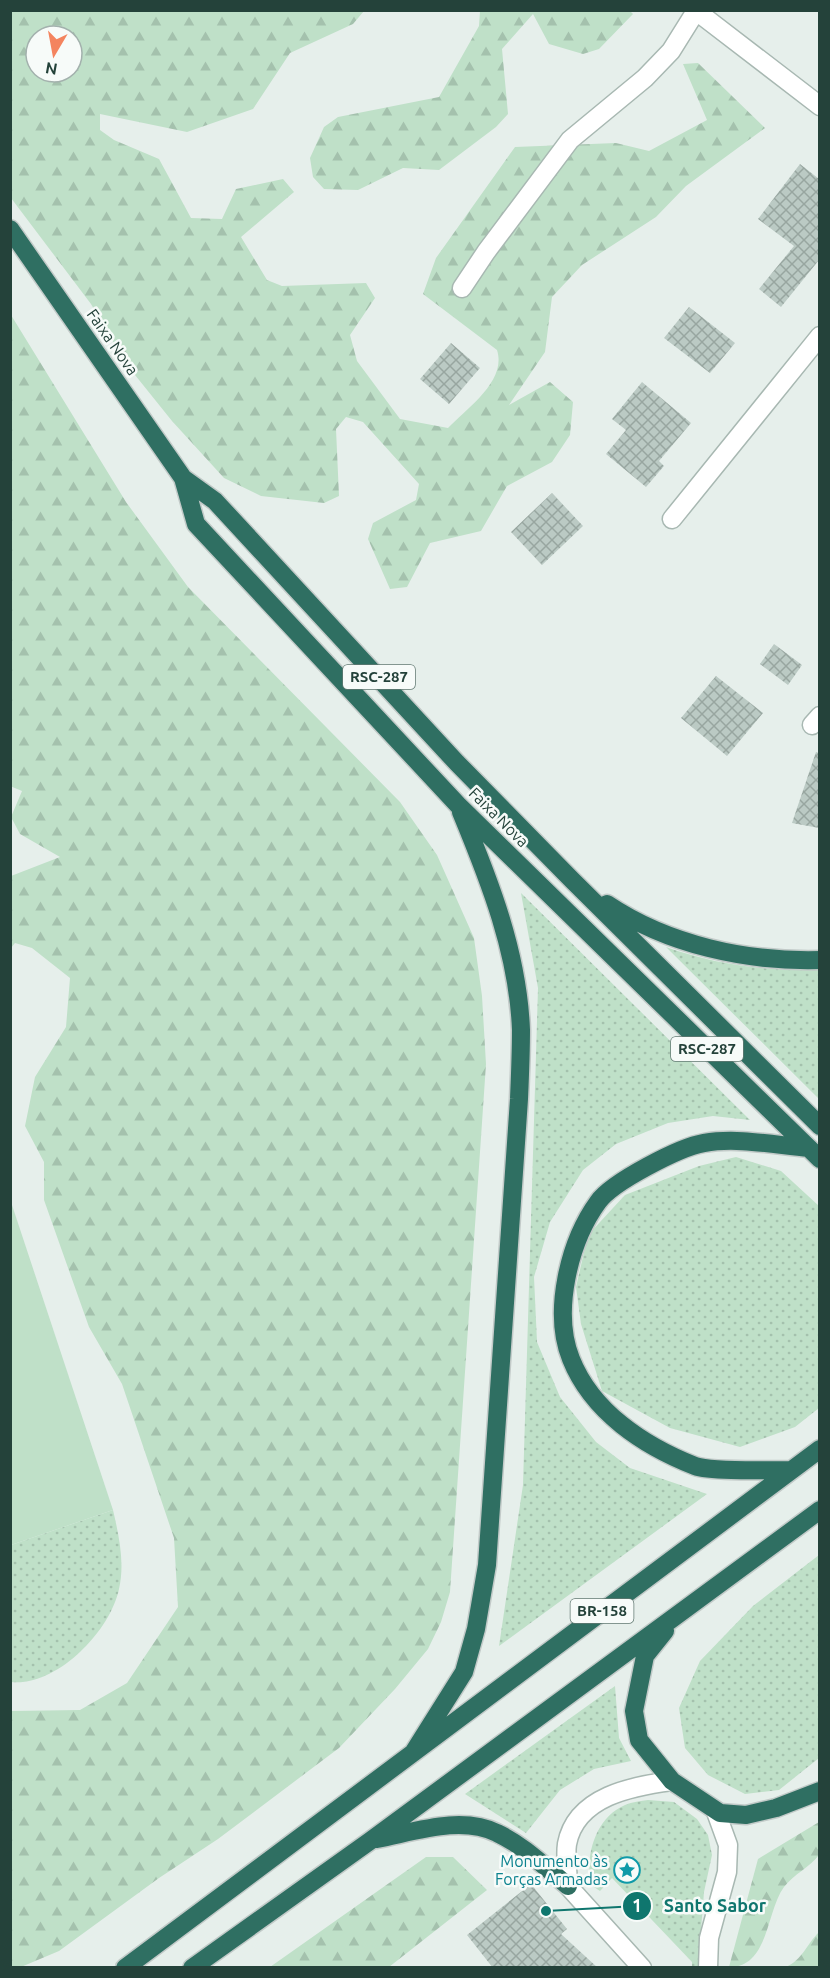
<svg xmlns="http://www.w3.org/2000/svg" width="830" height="1978" viewBox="0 0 830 1978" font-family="Ubuntu,sans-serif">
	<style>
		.grass { fill: url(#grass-dots) }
		.forest { fill: url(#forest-firs); fill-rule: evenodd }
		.garden { fill: #bfe0c8 }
		.building { fill: url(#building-cross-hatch) }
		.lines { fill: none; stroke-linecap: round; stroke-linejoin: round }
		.minor-casing { stroke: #a8b8b2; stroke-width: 21 }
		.highway-casing { stroke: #c2cac8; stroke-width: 21 }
		.minor { stroke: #fff; stroke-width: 18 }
		.highway { stroke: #2f6f62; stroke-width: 18 }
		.labels { text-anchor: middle; stroke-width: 5; stroke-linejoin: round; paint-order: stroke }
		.shield { fill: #f7fbf9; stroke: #637a73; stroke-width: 1.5 }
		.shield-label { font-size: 15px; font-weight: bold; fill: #24423a }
		.street-label { font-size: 16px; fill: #24423a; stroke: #f7fbf9 }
		.culture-label { font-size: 16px; fill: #0d838f; stroke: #f7fbf9; text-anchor: end }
		.leader { fill: none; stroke: #0f766e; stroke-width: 2 }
		.callout-dot { fill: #0f766e; stroke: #f7fbf9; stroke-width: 2 }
		.mark-label { font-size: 18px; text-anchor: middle; font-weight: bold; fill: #fff }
		.callout-label { font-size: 18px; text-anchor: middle; font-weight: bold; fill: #0f766e; stroke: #f7fbf9; stroke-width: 5; stroke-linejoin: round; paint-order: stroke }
	</style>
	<defs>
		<pattern id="grass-dots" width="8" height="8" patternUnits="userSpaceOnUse" patternTransform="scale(1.5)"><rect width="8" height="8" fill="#bfe0c8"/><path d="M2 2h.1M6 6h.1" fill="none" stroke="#a4c1ad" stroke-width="1.8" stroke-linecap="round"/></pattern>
		<pattern id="forest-firs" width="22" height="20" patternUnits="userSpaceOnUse" patternTransform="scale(1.5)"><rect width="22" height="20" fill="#bfe0c8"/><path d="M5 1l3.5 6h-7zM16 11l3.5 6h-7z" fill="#a4c1ad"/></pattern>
		<pattern id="building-cross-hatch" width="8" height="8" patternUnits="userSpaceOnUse" patternTransform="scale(1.5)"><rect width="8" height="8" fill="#bbcac4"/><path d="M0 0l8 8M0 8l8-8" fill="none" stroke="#98a6a0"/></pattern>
	</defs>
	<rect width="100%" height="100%" fill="#e6efeb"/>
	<path class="grass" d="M 521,893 L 750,1120 L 713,1116 L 668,1123 L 616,1144 L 583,1170 L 550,1222 L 534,1277 L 537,1342 L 560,1397 L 596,1442 L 630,1468 L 707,1494 L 499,1646 L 523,1485 L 538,988 Z
		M 666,947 C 717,965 765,971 819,970 L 819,1099 Z
		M 736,1157 L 781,1171 L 819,1206 L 819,1408 L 795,1427 L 740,1447 L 670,1428 L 602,1391 L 581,1324 L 576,1287 L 588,1235 L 625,1195 L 699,1166 Z
		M 113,1510 C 119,1536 125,1563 119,1589 C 110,1632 56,1687 11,1682 L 11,1545 Z
		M 819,1555 L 819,1758 L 779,1790 L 745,1794 L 708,1775 L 685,1748 L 679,1708 L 700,1661 L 753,1606 Z
		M 615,1686 L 619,1738 L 631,1761 L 594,1769 L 560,1790 L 526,1833 L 465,1794 Z
		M 648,1800 L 674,1802 L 697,1819 L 708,1835 L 712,1855 L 704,1892 L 698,1967 L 692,1967 L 692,1962 L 612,1878 L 600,1891 L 591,1885 C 585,1856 595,1818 625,1805 C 632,1802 641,1801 648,1800 Z"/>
	<path class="forest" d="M 629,10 L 633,14 L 599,49 L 583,54 L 549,44 L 533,14 L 502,49 L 508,114 L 496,127 L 439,170 L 403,168 L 358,190 L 324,189 L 313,177 L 310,158 L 324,127 L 338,117 L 439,97 L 479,26 L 480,11 Z
		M 10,11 L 364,11 L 353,24 L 290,53 L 253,109 L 187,132 L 100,114 L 100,130 L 114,140 L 159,159 L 191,218 L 222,219 L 236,189 L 283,179 L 294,192 L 241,237 L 267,280 L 282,286 L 366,283 L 375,298 L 350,335 L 357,361 L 400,419 L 448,428 C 467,408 507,381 497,350 L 423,294 L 436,258 L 515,147 L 616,143 L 649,151 L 707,120 L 683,64 L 698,63 L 765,128 L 686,186 L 656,217 L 582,265 L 552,297 L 545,352 L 509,405 L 550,382 L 573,402 L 570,435 L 552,462 L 507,486 L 481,531 L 430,543 L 407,587 L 390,589 L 368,539 L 373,523 L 416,500 L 419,484 L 363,422 L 346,417 L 336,429 L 339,496 L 324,503 L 261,496 L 224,478 L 172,421 L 127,365 L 91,304 L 11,198 ZM 36,36 L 72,36 L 72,72 L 36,72 Z
		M 11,315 L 126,502 L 188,587 L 400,802 L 437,855 L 474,938 L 482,996 L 486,1064 L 450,1592 L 441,1622 L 428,1649 L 395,1689 L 339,1748 L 218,1839 L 159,1878 L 59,1951 L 21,1967 L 10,1967 L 11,1711 L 80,1710 L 127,1683 L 178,1607 L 174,1538 L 122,1384 L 89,1327 L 44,1200 L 44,1162 L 25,1126 L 35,1077 L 66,1027 L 70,978 L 32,948 L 15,943 L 11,948 L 11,876 L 60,857 L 20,834 L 11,817 L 22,791 L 10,786 Z
		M 819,1822 L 819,1855 C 810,1867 794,1874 784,1887 C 766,1911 769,1968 729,1967 L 758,1859 Z
		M 426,1857 L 453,1857 L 487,1890 L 389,1967 L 270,1967 Z
		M 819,1932 L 819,1967 L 786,1967 C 802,1960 807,1944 819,1932 Z"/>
	<path class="garden" d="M 10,1199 L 113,1510 L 11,1545 L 10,1545 Z"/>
	<path class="building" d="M 800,164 L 819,179 L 819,260 L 781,307 L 759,289 L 794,246 L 758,219 Z
		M 689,307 L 735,343 L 710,373 L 664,338 Z
		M 451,343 L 480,368 L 449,404 L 420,379 Z
		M 642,382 L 691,423 L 659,461 L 664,466 L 646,487 L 606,454 L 626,430 L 612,419 Z
		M 552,493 L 583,526 L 542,565 L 511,532 Z
		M 774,644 L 802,665 L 788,685 L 760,664 Z
		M 716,676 L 763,713 L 727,756 L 681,718 Z
		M 816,752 L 819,753 L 819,828 L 792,823 Z
		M 531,1884 L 567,1929 L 561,1934 L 598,1968 L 493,1968 L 467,1935 Z"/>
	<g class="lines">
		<g class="minor-casing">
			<path id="minor" d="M 695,10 L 820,106
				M 462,288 L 486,252 L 570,140 L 645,78 L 671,51 L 696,11
				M 672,519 L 820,336
				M 812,725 L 820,716
				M 642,1968 L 568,1886 C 568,1872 565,1857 567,1844 C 576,1796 633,1786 672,1781
				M 708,1968 L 709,1938 L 727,1872 L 728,1845 L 716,1812"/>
		</g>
		<g class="highway-casing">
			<path id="highway" d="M 10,229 L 183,478 L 196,524 L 458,805 L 820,1159
				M 183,478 L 215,501 L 457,763 L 572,880 L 820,1126
				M 607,904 C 668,945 747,962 820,960
				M 791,1470 C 770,1470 711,1472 695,1466 C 644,1446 592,1412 571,1359 C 552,1312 569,1242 598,1202 C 612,1182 680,1147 704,1143 C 737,1137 775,1145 809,1148
				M 665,1631 L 645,1656 L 634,1711 L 639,1740 L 672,1781 L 720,1813 L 746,1815 L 776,1808 L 820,1791
				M 413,1753 L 464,1672 L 476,1629 L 487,1565 L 519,1099 C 520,1076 521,1053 521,1030 C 518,953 490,882 461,812
				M 377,1839 C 414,1832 461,1815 497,1833 C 523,1845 545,1867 568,1886
				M 125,1968 L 820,1449
				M 192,1968 L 370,1841 L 820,1510"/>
		</g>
		<use href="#minor" class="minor"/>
		<use href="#highway" class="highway"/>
	</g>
	<defs>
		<g id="sight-ring" transform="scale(1.35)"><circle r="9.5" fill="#f7fbf9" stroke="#0f9aa8" stroke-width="1.5"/><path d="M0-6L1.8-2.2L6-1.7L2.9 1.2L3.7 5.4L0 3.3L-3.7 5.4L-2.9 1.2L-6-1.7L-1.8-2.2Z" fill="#0f9aa8"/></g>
	</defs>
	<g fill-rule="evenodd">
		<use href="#sight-ring" x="627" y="1870"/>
	</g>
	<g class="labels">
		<g class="shield">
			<rect x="343" y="665" width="72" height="24" rx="4.5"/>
			<rect x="671" y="1037" width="72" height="24" rx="4.5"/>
			<rect x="570.5" y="1599" width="63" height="24" rx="4.5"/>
		</g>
		<g class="shield-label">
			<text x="379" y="682">RSC-287</text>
			<text x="707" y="1054">RSC-287</text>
			<text x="602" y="1616">BR-158</text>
		</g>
		<g class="street-label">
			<text transform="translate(113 342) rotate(55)" y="6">Faixa Nova</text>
			<text transform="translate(499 817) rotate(45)" y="6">Faixa Nova</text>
		</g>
		<g class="culture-label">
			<text x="608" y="1867">Monumento às<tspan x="608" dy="18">Forças Armadas</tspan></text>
		</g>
	</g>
	<path class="leader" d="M546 1911L637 1906"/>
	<g class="callout-dot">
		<circle cx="546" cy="1911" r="6"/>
		<circle cx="637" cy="1906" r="15"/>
	</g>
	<g class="mark-label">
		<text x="637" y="1912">1</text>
	</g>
	<g class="callout-label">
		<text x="715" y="1912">Santo Sabor</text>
	</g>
	<rect width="830" height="1978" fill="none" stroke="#24423a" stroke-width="24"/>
	<g transform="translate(54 54) rotate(190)"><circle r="28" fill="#f7fbf9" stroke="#a3b1ad" stroke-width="1.5"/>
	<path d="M0-4.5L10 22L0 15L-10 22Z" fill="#f4845f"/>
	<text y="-9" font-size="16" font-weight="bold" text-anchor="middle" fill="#24423a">N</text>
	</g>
</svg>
